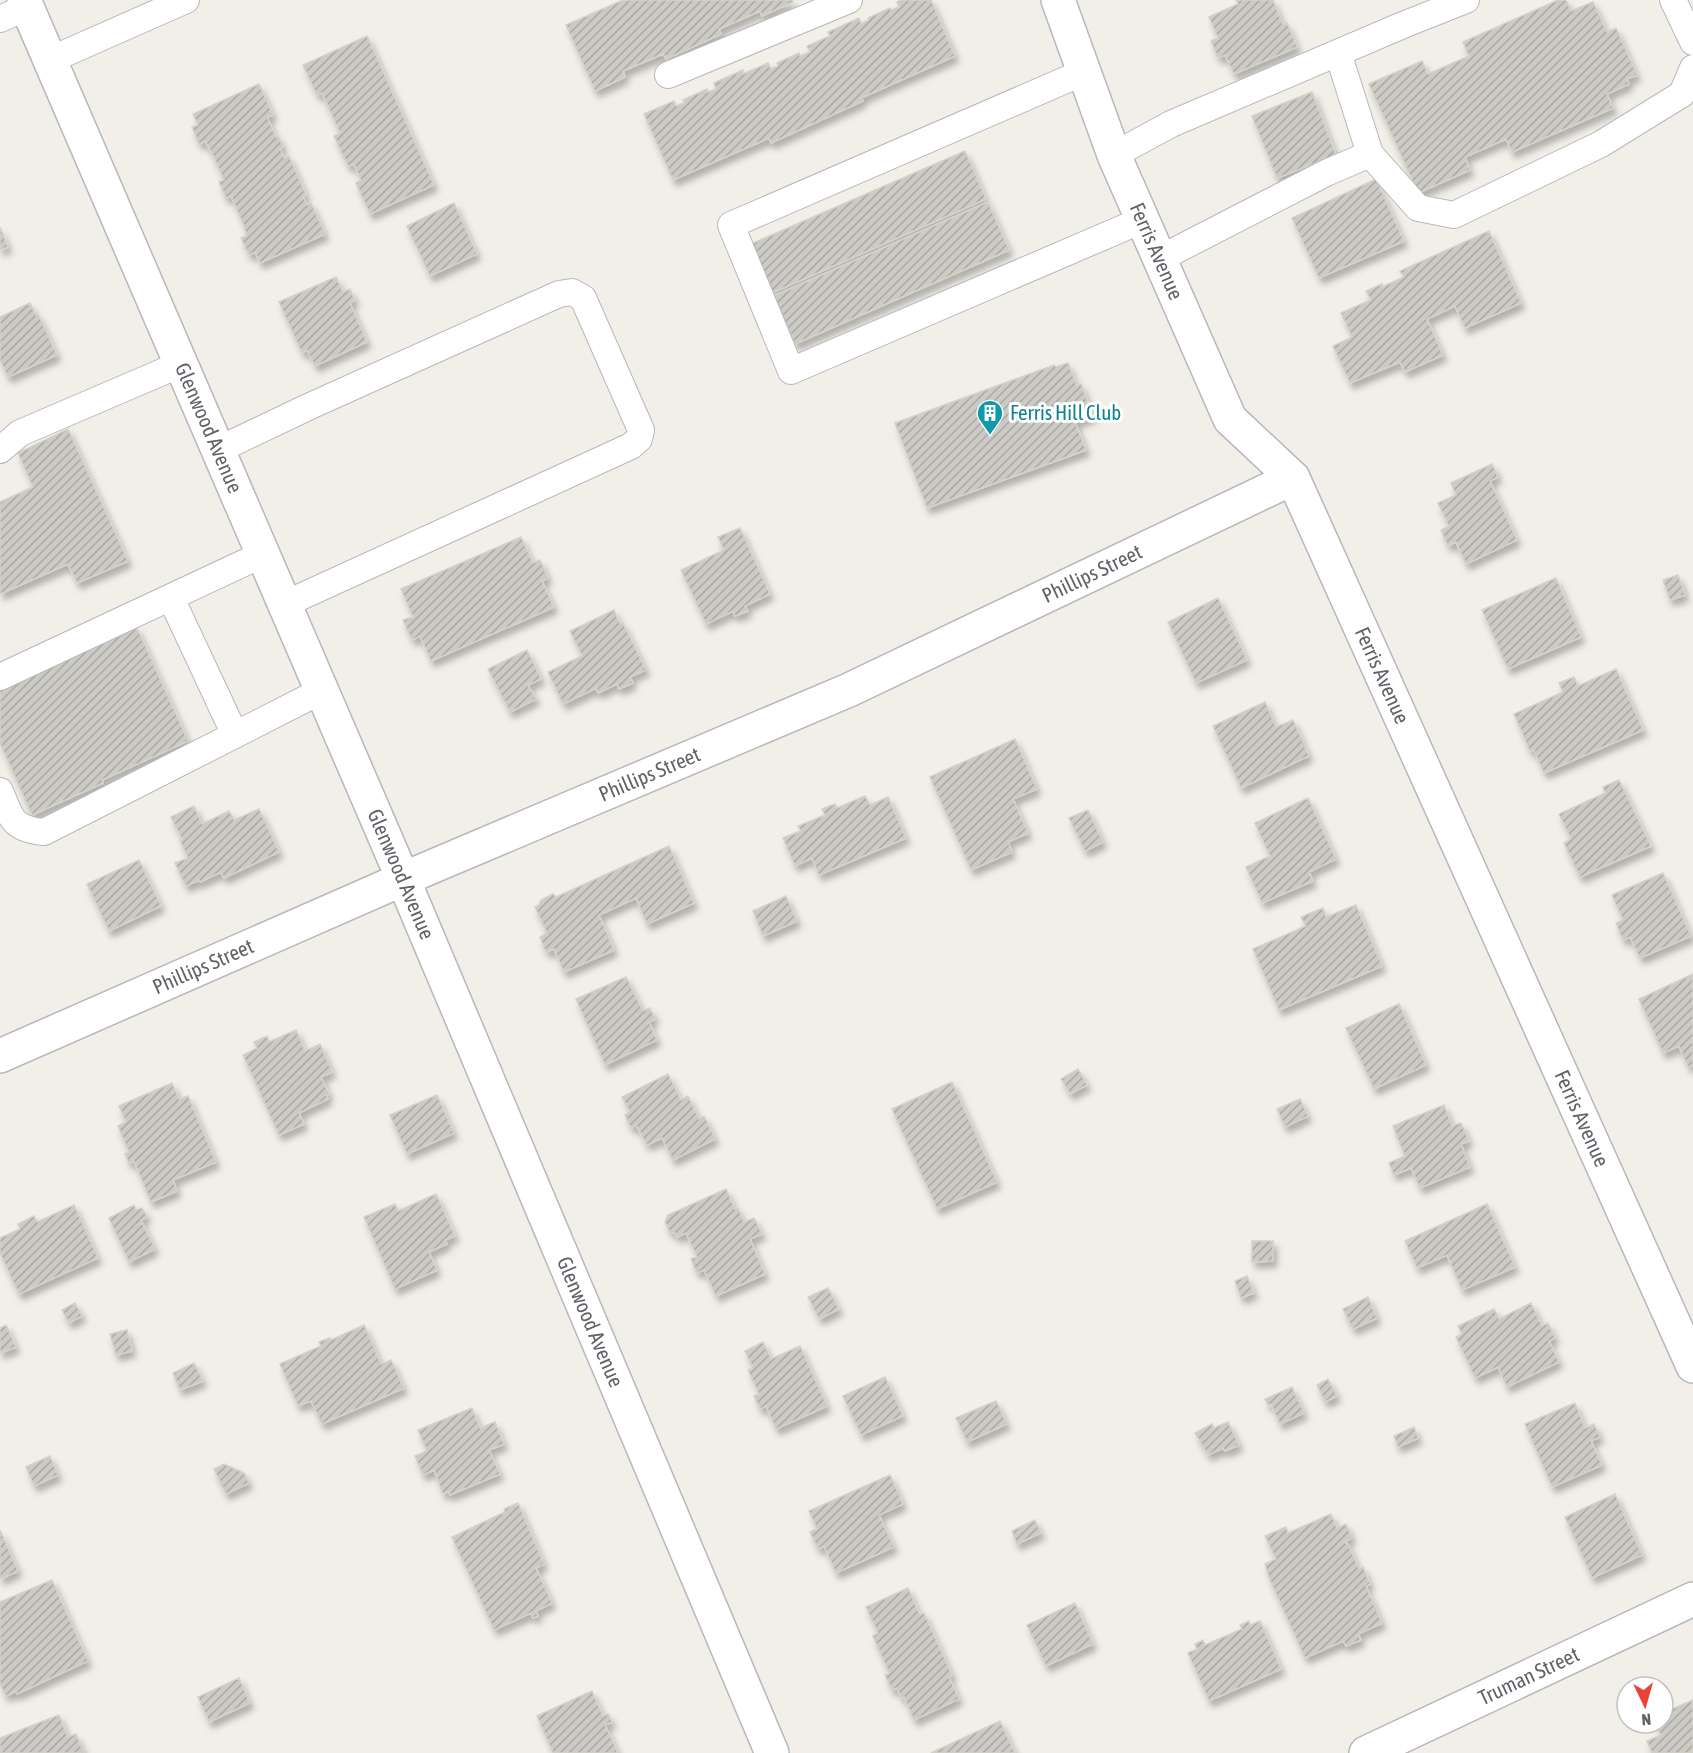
<svg xmlns="http://www.w3.org/2000/svg" width="1693" height="1753" viewBox="0 0 1693 1753" font-family="'Asap Condensed',sans-serif">
	<style>
		.building { fill: url(#building-hatch); stroke: #d6d1c6; stroke-width: 1.5; filter: url(#shadow) }
		.lines { fill: none; stroke-linecap: round; stroke-linejoin: round }
		.service-casing { stroke: #b5b8bc; stroke-width: 28 }
		.minor-casing { stroke: #b5b8bc; stroke-width: 36 }
		.service { stroke: #fff; stroke-width: 26 }
		.minor { stroke: #fff; stroke-width: 33 }
		.labels { text-anchor: middle; stroke-width: 6; stroke-linejoin: round; paint-order: stroke }
		.street-label { font-size: 21px; fill: #5f6368; stroke: #fff }
		.culture-label { font-size: 21px; fill: #0d838f; stroke: #fff; text-anchor: start }
	</style>
	<defs>
		<pattern id="building-hatch" width="6" height="6" patternUnits="userSpaceOnUse" patternTransform="scale(1.5)"><rect width="6" height="6" fill="#cccac5"/><path d="M-1 1l2-2M0 6l6-6M5 7l2-2" fill="none" stroke="#a9a8a4"/></pattern>
		<filter id="shadow"><feDropShadow dx="3.5" dy="6" stdDeviation="3" flood-color="#0004"/></filter>
	</defs>
	<rect width="100%" height="100%" fill="#f1efe8"/>
	<path class="building" d="M 623,0 L 792,0 L 793,2 L 762,16 L 760,11 L 719,29 L 721,34 L 666,59 L 663,54 L 623,71 L 625,77 L 595,91 L 566,25 Z
		M 901,0 L 931,0 L 955,56 L 861,98 L 863,101 L 771,143 L 769,138 L 673,180 L 644,114 L 674,101 L 676,106 L 684,103 L 683,100 L 707,89 L 708,92 L 716,89 L 714,83 L 743,70 L 743,74 L 768,63 L 771,69 L 778,66 L 777,63 L 799,53 L 800,56 L 810,52 L 807,46 L 830,36 L 828,32 L 859,18 L 861,24 L 869,20 L 868,18 L 890,8 L 891,10 L 899,7 L 897,2 Z
		M 1236,0 L 1273,0 L 1283,25 L 1287,23 L 1297,47 L 1234,74 L 1225,55 L 1218,58 L 1211,41 L 1218,38 L 1209,17 L 1238,4 Z
		M 1558,0 L 1566,0 L 1571,11 L 1593,2 L 1607,32 L 1616,28 L 1637,75 L 1627,79 L 1629,84 L 1607,94 L 1613,108 L 1512,152 L 1506,139 L 1465,157 L 1470,170 L 1418,193 L 1369,84 L 1422,61 L 1428,74 L 1469,56 L 1463,42 Z
		M 367,36 L 434,185 L 370,214 L 356,183 L 361,180 L 354,164 L 348,166 L 334,136 L 340,133 L 322,93 L 317,95 L 303,65 Z
		M 259,84 L 273,115 L 267,117 L 276,137 L 278,136 L 283,147 L 280,148 L 284,158 L 289,156 L 306,195 L 303,197 L 307,205 L 311,203 L 325,234 L 260,263 L 255,252 L 249,255 L 241,238 L 247,236 L 243,223 L 231,196 L 226,198 L 219,182 L 224,180 L 212,153 L 205,141 L 199,144 L 192,127 L 198,125 L 193,114 Z
		M 1312,92 L 1336,155 L 1277,178 L 1252,116 Z
		M 965,151 L 986,199 L 772,293 L 751,244 Z
		M 1376,179 L 1404,241 L 1319,278 L 1292,218 Z
		M 988,202 L 1009,250 L 795,344 L 774,296 Z
		M 454,203 L 477,254 L 430,276 L 407,226 Z
		M 0,227 L 8,247 L 0,250 Z
		M 1489,231 L 1521,303 L 1465,328 L 1455,306 L 1427,319 L 1443,355 L 1405,372 L 1400,362 L 1350,383 L 1333,346 L 1352,337 L 1341,313 L 1371,300 L 1366,291 L 1382,284 L 1382,287 L 1404,277 L 1400,271 Z
		M 336,277 L 343,292 L 350,289 L 355,300 L 350,303 L 367,342 L 315,366 L 307,350 L 302,353 L 279,302 Z
		M 30,303 L 36,315 L 38,314 L 57,355 L 8,377 L 0,360 L 0,317 Z
		M 1068,363 L 1077,386 L 1081,384 L 1093,416 L 1075,422 L 1086,450 L 927,508 L 895,423 L 1054,365 L 1056,367 Z
		M 68,429 L 128,561 L 77,583 L 68,564 L 0,594 L 0,502 L 33,487 L 18,453 Z
		M 1492,464 L 1498,477 L 1490,481 L 1517,540 L 1466,564 L 1456,542 L 1448,546 L 1441,530 L 1449,526 L 1438,503 L 1456,495 L 1451,483 Z
		M 740,528 L 770,594 L 745,606 L 748,611 L 735,616 L 733,611 L 706,624 L 681,570 L 724,550 L 718,537 Z
		M 521,537 L 533,563 L 540,560 L 548,578 L 542,581 L 554,607 L 431,661 L 420,636 L 412,640 L 403,620 L 413,617 L 401,589 Z
		M 1678,575 L 1685,595 L 1670,600 L 1663,580 Z
		M 1556,578 L 1581,637 L 1508,669 L 1482,610 Z
		M 1218,598 L 1247,660 L 1196,683 L 1168,622 Z
		M 614,610 L 620,624 L 623,623 L 646,670 L 630,677 L 633,683 L 619,689 L 617,684 L 598,693 L 596,688 L 563,704 L 548,672 L 582,656 L 570,631 Z
		M 137,628 L 188,741 L 102,780 L 103,783 L 32,815 L 0,743 L 0,685 L 51,667 Z
		M 527,650 L 541,679 L 528,685 L 536,699 L 510,712 L 488,669 Z
		M 1616,669 L 1643,730 L 1544,773 L 1534,750 L 1530,751 L 1514,714 L 1563,692 L 1559,683 L 1574,677 L 1578,686 Z
		M 1265,702 L 1276,727 L 1293,720 L 1309,756 L 1241,788 L 1213,726 Z
		M 1015,739 L 1037,789 L 1013,799 L 1028,833 L 1008,842 L 1012,852 L 971,870 L 930,777 Z
		M 1619,780 L 1651,846 L 1580,877 L 1564,843 L 1571,839 L 1559,814 L 1605,793 L 1603,787 Z
		M 865,796 L 870,805 L 888,797 L 906,838 L 819,875 L 812,858 L 795,866 L 783,838 L 801,831 L 798,826 L 825,815 L 822,809 L 835,804 L 837,808 Z
		M 1308,798 L 1336,859 L 1309,872 L 1313,881 L 1262,903 L 1246,867 L 1270,856 L 1255,823 Z
		M 194,806 L 202,824 L 229,811 L 234,820 L 259,809 L 279,852 L 224,878 L 221,872 L 200,882 L 199,880 L 186,886 L 175,863 L 188,858 L 180,840 L 182,839 L 171,817 Z
		M 1088,810 L 1103,842 L 1085,851 L 1069,818 Z
		M 669,846 L 694,903 L 647,924 L 636,898 L 599,915 L 614,950 L 564,972 L 554,949 L 546,952 L 540,937 L 547,933 L 535,907 L 539,905 L 541,900 L 553,894 L 556,897 Z
		M 139,860 L 161,906 L 109,931 L 87,884 Z
		M 1663,873 L 1691,936 L 1640,958 L 1630,937 L 1623,940 L 1616,923 L 1623,920 L 1612,895 Z
		M 786,896 L 797,921 L 763,936 L 753,911 Z
		M 1356,905 L 1382,966 L 1279,1010 L 1253,949 L 1306,926 L 1301,917 L 1323,908 L 1326,917 Z
		M 1693,974 L 1693,1065 L 1688,1067 L 1679,1046 L 1663,1053 L 1639,999 Z
		M 626,977 L 643,1011 L 650,1008 L 655,1019 L 649,1022 L 657,1040 L 605,1065 L 576,999 Z
		M 1399,1004 L 1426,1065 L 1374,1089 L 1346,1028 Z
		M 296,1030 L 305,1051 L 320,1044 L 332,1072 L 321,1077 L 329,1094 L 326,1095 L 328,1099 L 299,1113 L 304,1124 L 279,1135 L 243,1055 L 257,1048 L 254,1042 L 267,1036 L 269,1042 Z
		M 1078,1069 L 1087,1085 L 1070,1094 L 1061,1079 Z
		M 668,1074 L 681,1100 L 688,1096 L 699,1119 L 704,1116 L 715,1139 L 673,1160 L 662,1138 L 647,1145 L 636,1125 L 631,1128 L 625,1115 L 630,1112 L 622,1097 Z
		M 952,1082 L 997,1182 L 937,1209 L 892,1109 Z
		M 172,1083 L 179,1099 L 188,1096 L 216,1162 L 173,1180 L 177,1191 L 151,1202 L 134,1161 L 129,1163 L 125,1154 L 129,1152 L 118,1126 L 126,1122 L 119,1106 Z
		M 437,1095 L 454,1133 L 407,1154 L 390,1115 Z
		M 1300,1099 L 1308,1116 L 1285,1127 L 1277,1109 Z
		M 1444,1105 L 1452,1126 L 1461,1123 L 1469,1141 L 1461,1144 L 1470,1167 L 1420,1188 L 1411,1168 L 1394,1175 L 1389,1163 L 1405,1156 L 1393,1126 Z
		M 726,1189 L 735,1209 L 738,1208 L 744,1222 L 754,1218 L 762,1234 L 750,1239 L 765,1274 L 716,1296 L 704,1270 L 697,1273 L 691,1259 L 697,1257 L 686,1233 L 677,1237 L 675,1233 L 670,1232 L 665,1222 L 668,1215 Z
		M 436,1194 L 455,1236 L 445,1240 L 447,1244 L 429,1252 L 437,1270 L 395,1289 L 364,1217 L 395,1204 L 398,1211 Z
		M 1487,1204 L 1515,1267 L 1462,1290 L 1447,1255 L 1417,1268 L 1405,1241 Z
		M 74,1205 L 98,1258 L 19,1294 L 0,1253 L 0,1238 L 20,1229 L 18,1224 L 34,1216 L 37,1222 Z
		M 134,1205 L 136,1210 L 142,1208 L 147,1217 L 141,1220 L 155,1249 L 129,1262 L 109,1218 Z
		M 1252,1241 L 1273,1241 L 1273,1261 L 1252,1262 Z
		M 1247,1276 L 1254,1293 L 1241,1298 L 1235,1281 Z
		M 828,1288 L 839,1309 L 819,1319 L 808,1297 Z
		M 1368,1297 L 1377,1318 L 1353,1329 L 1343,1309 Z
		M 75,1303 L 82,1316 L 69,1323 L 62,1310 Z
		M 1531,1303 L 1542,1326 L 1548,1323 L 1555,1338 L 1549,1341 L 1559,1362 L 1507,1387 L 1498,1367 L 1475,1378 L 1456,1337 L 1462,1334 L 1458,1326 L 1494,1309 L 1499,1319 Z
		M 6,1325 L 16,1347 L 0,1353 L 0,1328 Z
		M 364,1325 L 381,1364 L 391,1360 L 404,1388 L 322,1424 L 311,1401 L 298,1406 L 280,1364 L 321,1346 L 319,1342 L 330,1338 L 331,1340 Z
		M 127,1330 L 132,1351 L 116,1355 L 110,1334 Z
		M 763,1342 L 771,1359 L 800,1346 L 827,1406 L 776,1429 L 766,1406 L 760,1409 L 754,1396 L 759,1394 L 748,1370 L 753,1368 L 745,1351 Z
		M 194,1363 L 203,1381 L 180,1390 L 173,1373 Z
		M 885,1377 L 903,1416 L 861,1435 L 843,1396 Z
		M 1328,1379 L 1337,1396 L 1325,1402 L 1317,1385 Z
		M 1292,1387 L 1304,1413 L 1280,1424 L 1271,1404 L 1268,1405 L 1265,1399 Z
		M 996,1401 L 1007,1424 L 967,1442 L 956,1418 Z
		M 1575,1403 L 1585,1428 L 1594,1424 L 1600,1437 L 1591,1441 L 1602,1465 L 1552,1487 L 1525,1424 Z
		M 472,1408 L 480,1428 L 495,1422 L 504,1444 L 489,1450 L 500,1474 L 450,1495 L 449,1491 L 443,1494 L 434,1470 L 423,1475 L 415,1456 L 427,1451 L 418,1430 Z
		M 1228,1422 L 1239,1445 L 1225,1451 L 1223,1448 L 1208,1455 L 1195,1433 L 1212,1424 L 1214,1428 Z
		M 1414,1427 L 1418,1438 L 1398,1447 L 1394,1436 Z
		M 50,1456 L 58,1475 L 34,1486 L 26,1467 Z
		M 224,1464 L 244,1473 L 249,1483 L 226,1494 L 214,1469 Z
		M 890,1475 L 903,1504 L 879,1515 L 894,1547 L 836,1573 L 824,1546 L 818,1549 L 810,1532 L 817,1529 L 809,1511 Z
		M 1615,1494 L 1642,1555 L 1592,1578 L 1565,1517 Z
		M 518,1503 L 544,1564 L 536,1568 L 552,1603 L 536,1611 L 538,1616 L 533,1618 L 531,1613 L 494,1630 L 452,1537 L 505,1512 L 504,1509 Z
		M 1331,1514 L 1337,1528 L 1346,1524 L 1352,1538 L 1344,1542 L 1348,1544 L 1359,1569 L 1363,1567 L 1370,1584 L 1366,1586 L 1382,1623 L 1358,1634 L 1361,1640 L 1346,1646 L 1343,1641 L 1305,1658 L 1270,1580 L 1265,1564 L 1276,1559 L 1265,1536 L 1286,1527 L 1288,1533 Z
		M 1035,1520 L 1041,1533 L 1017,1544 L 1012,1531 Z
		M 0,1530 L 18,1571 L 0,1579 Z
		M 52,1580 L 88,1661 L 17,1694 L 16,1691 L 6,1696 L 0,1684 L 0,1602 Z
		M 908,1588 L 920,1615 L 924,1613 L 952,1675 L 949,1677 L 959,1699 L 914,1720 L 904,1697 L 901,1698 L 897,1688 L 892,1690 L 885,1675 L 889,1673 L 873,1636 L 878,1633 L 866,1607 Z
		M 1075,1603 L 1093,1644 L 1046,1666 L 1027,1625 Z
		M 1249,1621 L 1250,1625 L 1260,1621 L 1281,1669 L 1209,1701 L 1188,1653 L 1197,1649 L 1195,1644 L 1203,1640 L 1205,1645 L 1242,1629 L 1240,1625 Z
		M 239,1678 L 250,1703 L 209,1722 L 198,1697 Z
		M 592,1691 L 603,1716 L 608,1714 L 612,1722 L 605,1725 L 618,1753 L 553,1753 L 537,1716 Z
		M 1693,1700 L 1693,1753 L 1652,1753 L 1647,1741 L 1661,1735 L 1655,1723 L 1663,1723 L 1663,1713 Z
		M 59,1715 L 68,1737 L 76,1734 L 84,1753 L 0,1753 L 0,1738 Z
		M 1000,1721 L 1015,1753 L 931,1753 Z"/>
	<g class="lines">
		<g class="service-casing">
			<path id="service" d="M 1673,0 L 1693,42
				M 0,19 L 27,7
				M 1338,53 L 1370,154 L 1418,208 L 1454,215 L 1601,144 L 1682,94 L 1693,68
				M 50,60 L 186,0
				M 1084,72 L 731,225 L 791,371 L 1142,220
				M 668,75 L 849,0
				M 1114,155 L 1171,124 L 1403,25 L 1466,0
				M 1159,259 L 1326,173 L 1370,154
				M 0,450 L 20,433 L 181,364
				M 218,450 L 308,407 L 559,294 L 572,292 L 583,298 L 641,430 L 639,439 L 631,446 L 285,604
				M 171,598 L 235,735
				M 0,677 L 263,554
				M 0,791 C 11,818 12,829 44,832 L 323,690"/>
		</g>
		<g class="minor-casing">
			<g id="minor">
				<path id="s1" d="M 24,0 L 403,879 L 772,1753"/>
				<path id="s2" d="M 1058,0 L 1114,155 L 1230,419 L 1293,478 L 1693,1366"/>
				<path id="s3" d="M 0,1056 L 403,879 L 849,690 L 1293,478"/>
				<path id="s4" d="M 1366,1753 L 1693,1599"/>
			</g>
		</g>
		<use href="#service" class="service"/>
		<use href="#minor" class="minor"/>
	</g>
	<defs>
		<g id="building-pin" transform="scale(1.35)"><path d="M0 17L-7.5 6A9.5 9.5 0 1 1 7.5 6Z" fill="#0f9aa8" stroke="#fff"/><path d="M-4-6H4V6H1V3H-1V6H-4ZM-2.5-4.3h1.7v1.8h-1.7ZM.8-4.3h1.7v1.8H.8ZM-2.5-1h1.7V.8h-1.7ZM.8-1h1.7V.8H.8Z" fill="#fff"/></g>
	</defs>
	<g fill-rule="evenodd">
		<use href="#building-pin" x="990" y="413"/>
	</g>
	<g class="labels">
		<g class="street-label">
			<text dy="7" stroke="none"><textPath href="#s2" startOffset="270">Ferris Avenue</textPath></text>
			<text dy="7" stroke="none"><textPath href="#s1" startOffset="466">Glenwood Avenue</textPath></text>
			<text dy="7" stroke="none"><textPath href="#s3" startOffset="1194">Phillips Street</textPath></text>
			<text dy="7" stroke="none"><textPath href="#s2" startOffset="756">Ferris Avenue</textPath></text>
			<text dy="7" stroke="none"><textPath href="#s3" startOffset="708">Phillips Street</textPath></text>
			<text dy="7" stroke="none"><textPath href="#s1" startOffset="952">Glenwood Avenue</textPath></text>
			<text dy="7" stroke="none"><textPath href="#s3" startOffset="222">Phillips Street</textPath></text>
			<text dy="7" stroke="none"><textPath href="#s2" startOffset="1242">Ferris Avenue</textPath></text>
			<text dy="7" stroke="none"><textPath href="#s1" startOffset="1438">Glenwood Avenue</textPath></text>
			<text dy="7" stroke="none"><textPath href="#s4" startOffset="180">Truman Street</textPath></text>
		</g>
		<g class="culture-label">
			<text x="1010" y="420">Ferris Hill Club</text>
		</g>
	</g>
	<g transform="translate(1645 1705) rotate(175)"><circle r="28" fill="#ffffff" stroke="#bfc1c3" stroke-width="1.5"/>
	<path d="M0-4.5L10 22L0 15L-10 22Z" fill="#ea4335"/>
	<text y="-9" font-size="16" font-weight="bold" text-anchor="middle" fill="#5f6368">N</text>
	</g>
</svg>
